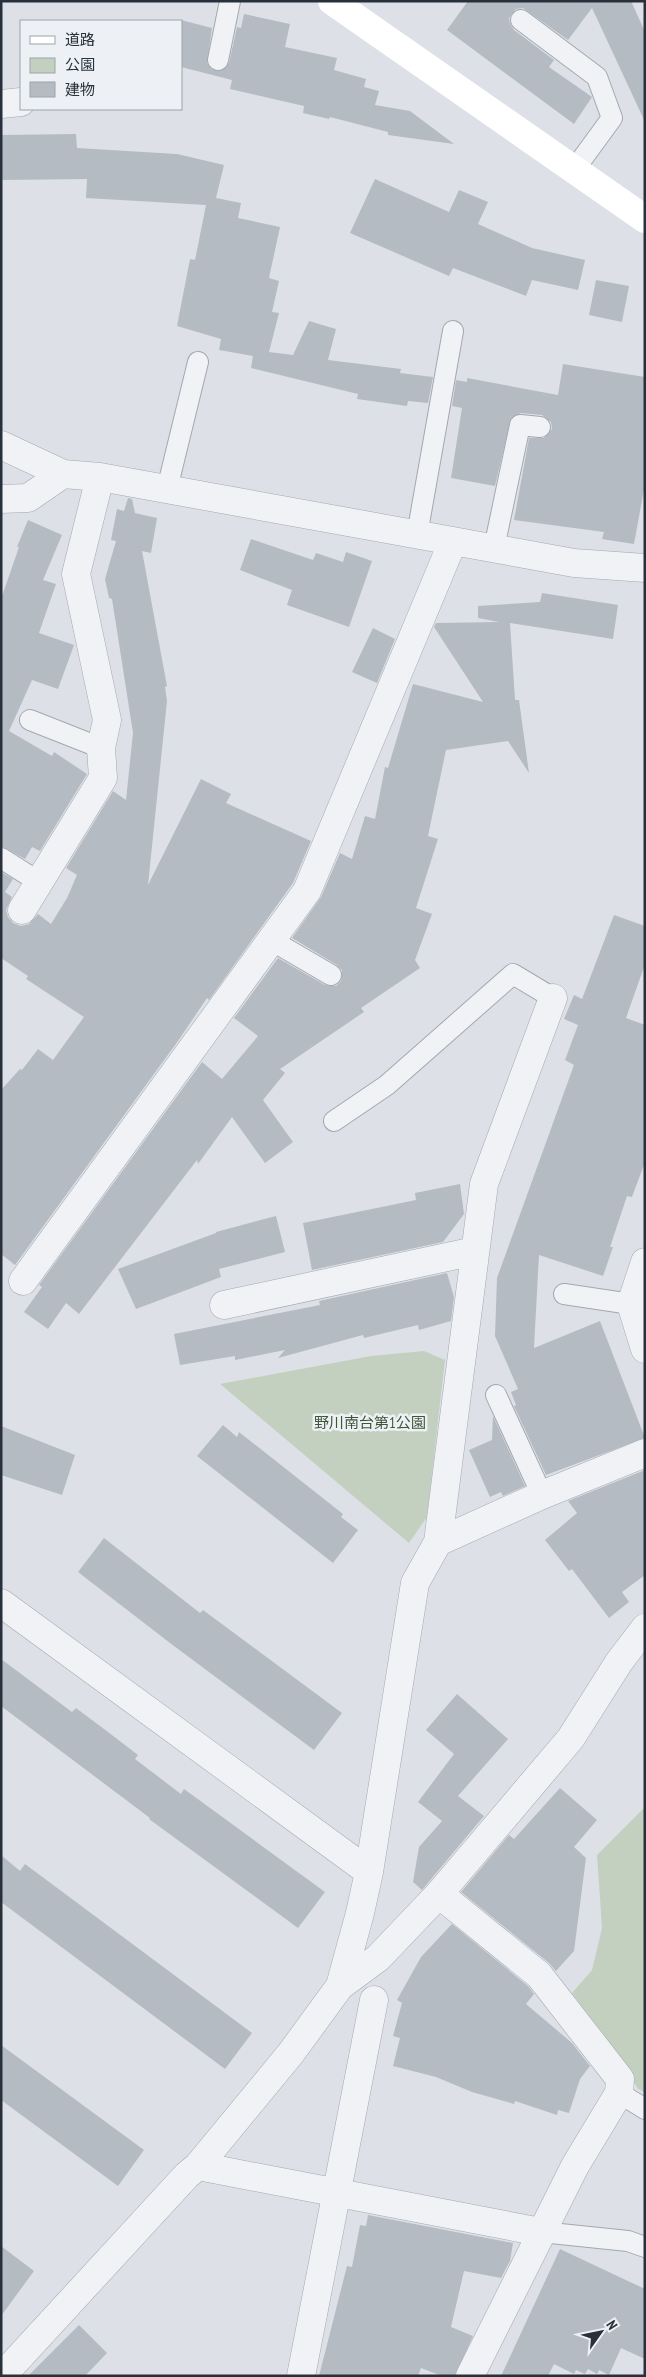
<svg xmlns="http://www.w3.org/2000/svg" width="646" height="2377" viewBox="0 0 646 2377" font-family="'PT Sans Narrow','Noto Sans JP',sans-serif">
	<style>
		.green { fill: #c4d0bf }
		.building { fill: #b5bbc3 }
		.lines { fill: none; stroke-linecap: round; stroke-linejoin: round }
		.lane-casing { stroke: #a3a8b0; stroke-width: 22 }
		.street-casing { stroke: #a3a8b0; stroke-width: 29 }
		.lane { stroke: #f0f2f5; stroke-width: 20 }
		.street { stroke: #f0f2f5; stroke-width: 28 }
		.secondary { stroke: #fff; stroke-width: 28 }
		.labels { text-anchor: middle; stroke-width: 5; stroke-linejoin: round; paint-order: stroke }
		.park-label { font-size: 15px; fill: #3d5736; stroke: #edf0f4 }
	</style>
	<rect width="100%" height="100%" fill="#dde1e7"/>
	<path class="green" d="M 424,1351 L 445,1360 L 427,1517 L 409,1543 L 220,1384 L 371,1356 Z
		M 645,1807 L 645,2092 L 638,2089 L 622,2062 L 572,1993 L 592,1970 L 602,1928 L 597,1855 Z"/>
	<path class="building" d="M 468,1 L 631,1 L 645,32 L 645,122 L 592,8 L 568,40 L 523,8 L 516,9 L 509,18 L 510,24 L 514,30 L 554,60 L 549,67 L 592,97 L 574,124 L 447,30 Z
		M 244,14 L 290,24 L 285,47 L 337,58 L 334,70 L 366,79 L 364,87 L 379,91 L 375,105 L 410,111 L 454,144 L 388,135 L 388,132 L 330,117 L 329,119 L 303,113 L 304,106 L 230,89 L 232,80 L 181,67 L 181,20 L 212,28 L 207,63 L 211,69 L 221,71 L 229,63 L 237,27 L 241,28 Z
		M 76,134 L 77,148 L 177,154 L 224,165 L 216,198 L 241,203 L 238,218 L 280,227 L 269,278 L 279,281 L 272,312 L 279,313 L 269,352 L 293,355 L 309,321 L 336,329 L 328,360 L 401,369 L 400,373 L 433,377 L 428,403 L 408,401 L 407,406 L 357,399 L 358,394 L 251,368 L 253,356 L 219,350 L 221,339 L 177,326 L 190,259 L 195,260 L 206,205 L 86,198 L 87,179 L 1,180 L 1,135 Z
		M 375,179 L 449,212 L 459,190 L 488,202 L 478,224 L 532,248 L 585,260 L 578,290 L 532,280 L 526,296 L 453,268 L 449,276 L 350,233 Z
		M 596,280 L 629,286 L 622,322 L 589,315 Z
		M 563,364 L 645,377 L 645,484 L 634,544 L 602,539 L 604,532 L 514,520 L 529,438 L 544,438 L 552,429 L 551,422 L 542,415 L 521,413 L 511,418 L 495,486 L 451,478 L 462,408 L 452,406 L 456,380 L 467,382 L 467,378 L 558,395 Z
		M 128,498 L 132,499 L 135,513 L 157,518 L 151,553 L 142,551 L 167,686 L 165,687 L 167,701 L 148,885 L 201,779 L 231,794 L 226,803 L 311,841 L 293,883 L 209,1000 L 207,998 L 178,1041 L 15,1265 L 1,1254 L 1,1090 L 20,1069 L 22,1070 L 38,1049 L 53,1060 L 84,1017 L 26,979 L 28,976 L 1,958 L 1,872 L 13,879 L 5,892 L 12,897 L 6,910 L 8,917 L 13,923 L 21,926 L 29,924 L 38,914 L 51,924 L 67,898 L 77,875 L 66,868 L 113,791 L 126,800 L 133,733 L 112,599 L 109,598 L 105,579 L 116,541 L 111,540 L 117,509 L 124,511 Z
		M 28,520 L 62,535 L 43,580 L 56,584 L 39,633 L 74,645 L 58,689 L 32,680 L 9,731 L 52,756 L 54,752 L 87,774 L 40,851 L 32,847 L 25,859 L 1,846 L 1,599 L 19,547 L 17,547 Z
		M 251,539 L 313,560 L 316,553 L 343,562 L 346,552 L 372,561 L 349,627 L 287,605 L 292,590 L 240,570 Z
		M 542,593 L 618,605 L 613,639 L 510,623 L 515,700 L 519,700 L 529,773 L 508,741 L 446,750 L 428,836 L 438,839 L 416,908 L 432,914 L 415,960 L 420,968 L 361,1008 L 364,1012 L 280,1069 L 285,1073 L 263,1100 L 293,1142 L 265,1163 L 232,1117 L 198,1164 L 197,1160 L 79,1314 L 66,1303 L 48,1329 L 24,1312 L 42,1287 L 39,1285 L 202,1062 L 222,1079 L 258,1036 L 234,1018 L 278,958 L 325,985 L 336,986 L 341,981 L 342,970 L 337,965 L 292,938 L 321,897 L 340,853 L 352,859 L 365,816 L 375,819 L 385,767 L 388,768 L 413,684 L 483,702 L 434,627 L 436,623 L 499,622 L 478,618 L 478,606 L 540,602 Z
		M 373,628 L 395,639 L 377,683 L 352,672 Z
		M 614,915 L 645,926 L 645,964 L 626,1018 L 645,1025 L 645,1162 L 632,1197 L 627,1196 L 610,1247 L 613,1247 L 603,1276 L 539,1255 L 534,1348 L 600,1321 L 645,1438 L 546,1475 L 514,1406 L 516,1405 L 511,1392 L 518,1389 L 495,1336 L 497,1278 L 574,1065 L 565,1060 L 578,1025 L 564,1019 L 574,995 L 582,999 Z
		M 460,1184 L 464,1214 L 443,1242 L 312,1270 L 303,1223 L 416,1200 L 415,1193 Z
		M 276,1216 L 285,1252 L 219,1269 L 221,1277 L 136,1309 L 118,1269 L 216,1233 L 216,1232 Z
		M 447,1273 L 454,1297 L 451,1321 L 419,1330 L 418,1325 L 364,1338 L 363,1335 L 278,1358 L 285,1350 L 235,1360 L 235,1356 L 180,1365 L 174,1334 L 320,1305 L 319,1301 Z
		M 493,1416 L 525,1486 L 503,1496 L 501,1492 L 490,1497 L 469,1450 L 492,1440 Z
		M 223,1425 L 237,1437 L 239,1432 L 343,1514 L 341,1517 L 358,1530 L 333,1563 L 197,1456 Z
		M 1,1426 L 75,1455 L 62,1495 L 1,1475 Z
		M 645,1470 L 645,1575 L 622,1592 L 629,1602 L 609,1618 L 572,1569 L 569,1571 L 545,1540 L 577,1513 L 568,1501 Z
		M 104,1538 L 200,1613 L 203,1610 L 342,1713 L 314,1750 L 170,1643 L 78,1572 Z
		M 1,1659 L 72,1712 L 76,1708 L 108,1732 L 138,1755 L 135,1759 L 181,1794 L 184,1789 L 325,1892 L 298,1928 L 149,1819 L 150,1818 L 1,1706 Z
		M 457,1694 L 508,1739 L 458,1796 L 484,1816 L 422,1890 L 413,1882 L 419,1847 L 442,1821 L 418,1802 L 454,1754 L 426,1730 Z
		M 560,1788 L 597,1820 L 574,1847 L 586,1858 L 574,1951 L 556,1971 L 549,1963 L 461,1892 L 509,1835 L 514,1839 Z
		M 1,1855 L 20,1871 L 25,1864 L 252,2033 L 225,2069 L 1,1902 Z
		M 452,1924 L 528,1986 L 534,1994 L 526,2004 L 572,2043 L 590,2066 L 580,2079 L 569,2113 L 558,2110 L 557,2115 L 515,2101 L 514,2104 L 472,2092 L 436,2077 L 393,2066 L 400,2038 L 393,2036 L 402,2003 L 397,2000 L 421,1957 Z
		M 1,2045 L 144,2150 L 118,2186 L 1,2100 Z
		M 368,2215 L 513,2243 L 510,2261 L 501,2278 L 464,2271 L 451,2327 L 473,2336 L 455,2376 L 442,2376 L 421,2368 L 418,2376 L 319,2376 L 347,2266 L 352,2267 L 360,2225 L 366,2226 Z
		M 1,2246 L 34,2271 L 1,2316 Z
		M 560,2249 L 645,2289 L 645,2359 L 621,2348 L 609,2375 L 599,2370 L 597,2374 L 588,2369 L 585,2374 L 576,2370 L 574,2374 L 554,2364 L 548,2376 L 501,2376 Z
		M 79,2325 L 107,2353 L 85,2376 L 28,2376 Z"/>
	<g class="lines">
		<g class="lane-casing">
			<path id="lane" d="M 521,20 L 597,77 L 612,118 L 574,170
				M 218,60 L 230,1
				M 167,489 L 198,362
				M 417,535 L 453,331
				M 494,548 L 520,425 L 540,427
				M 30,720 L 101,748
				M 1,858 L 39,882
				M 271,940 L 331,975
				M 334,1121 L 387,1085 L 513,974 L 553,998
				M 564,1294 L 631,1304
				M 496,1395 L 542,1495
				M 619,2093 L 645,2109
				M 541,2232 L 628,2241 L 645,2247"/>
		</g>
		<g class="street-casing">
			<path id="street" d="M 1,104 L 21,102
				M 1,445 L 63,474 L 100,477 L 574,563 L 645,568
				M 1,499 L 28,498 L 63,474
				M 22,910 L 103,778 L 101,748 L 107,720 L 76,574 L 100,477
				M 645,1262 L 631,1304 L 645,1349
				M 23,1281 L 307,891 L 453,541
				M 224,1305 L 475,1251
				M 438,1542 L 542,1495 L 645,1453
				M 1,1603 L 369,1872
				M 439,1894 L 539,1975 L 620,2079 L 619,2093 L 575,2166 L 470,2376
				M 340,1986 L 360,1913 L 369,1872 L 415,1583 L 438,1542 L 484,1184 L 553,998
				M 198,2166 L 541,2232
				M 2,2376 L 187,2175 L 198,2166 L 291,2053 L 340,1986 L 378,1958 L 439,1894 L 571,1738 L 619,1662 L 645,1628
				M 301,2376 L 374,2000"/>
		</g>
		<use href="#lane" class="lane"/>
		<use href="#street" class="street"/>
		<path class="secondary" d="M 332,1 L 645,219"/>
	</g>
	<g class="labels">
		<g class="park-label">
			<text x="370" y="1428">野川南台第1公園</text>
		</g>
	</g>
	<rect width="646" height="2377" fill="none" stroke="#28303c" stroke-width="5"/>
	<rect x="20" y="20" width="162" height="90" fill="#edf0f4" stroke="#9ea3aa"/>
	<rect x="30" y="36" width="25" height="8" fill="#ffffff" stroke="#9ea3aa"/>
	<text x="65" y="45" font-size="15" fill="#28303c">道路</text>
	<rect x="30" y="58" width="25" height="15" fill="#c4d0bf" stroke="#9ea3aa"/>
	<text x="65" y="70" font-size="15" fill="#28303c">公園</text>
	<rect x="30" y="82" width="25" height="15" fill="#b5bbc3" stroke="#9ea3aa"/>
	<text x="65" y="95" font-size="15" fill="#28303c">建物</text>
	<g transform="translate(601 2332) rotate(57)" stroke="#edf0f4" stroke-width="4" paint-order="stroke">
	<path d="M0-4L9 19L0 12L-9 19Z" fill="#28303c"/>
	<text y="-8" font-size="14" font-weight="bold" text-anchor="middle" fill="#28303c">N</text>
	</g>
</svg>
